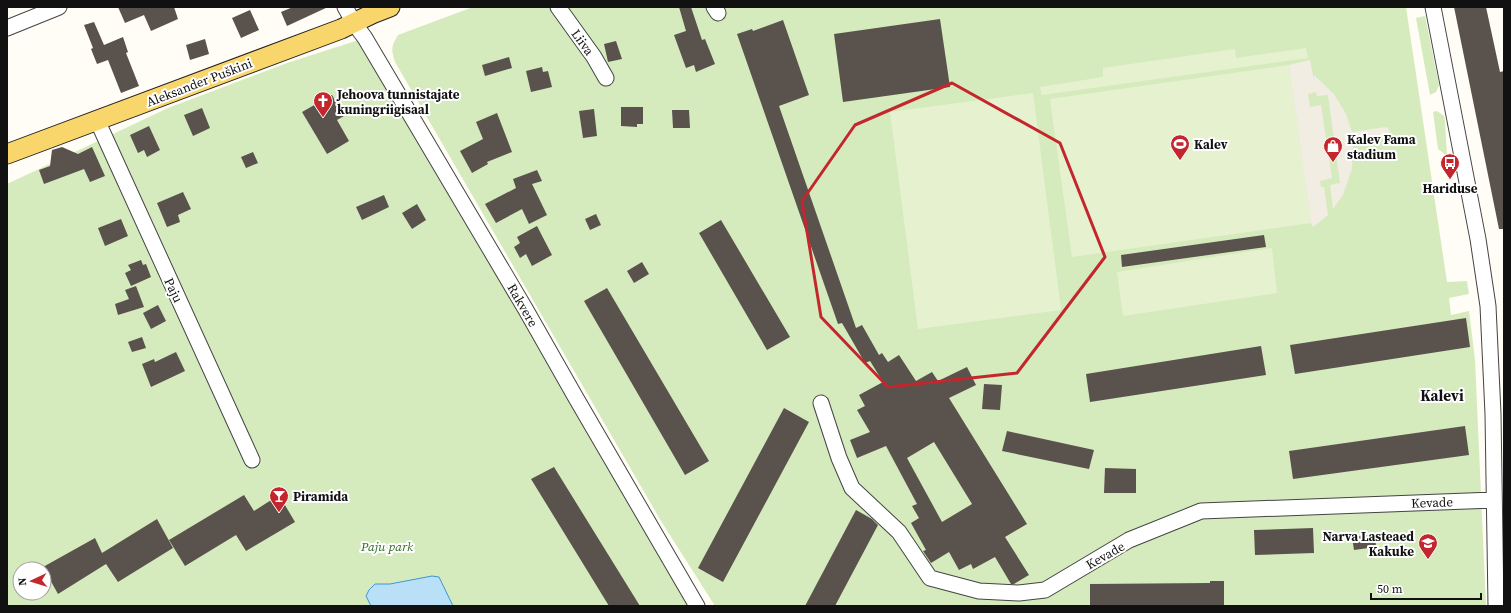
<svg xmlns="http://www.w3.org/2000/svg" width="1511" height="613" viewBox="0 0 1511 613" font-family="'Source Serif 4',serif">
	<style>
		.green { fill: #d5ebbd; fill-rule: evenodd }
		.pitch { fill: #e6f2cf }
		.plaza { fill: #f1ede2 }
		.water { fill: #b9e0f7; stroke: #3f96cf }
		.building { fill: #5a524d; fill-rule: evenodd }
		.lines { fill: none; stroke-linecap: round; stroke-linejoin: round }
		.minor-casing { stroke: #444; stroke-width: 17 }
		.major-casing { stroke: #222; stroke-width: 21 }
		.minor { stroke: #fff; stroke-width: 15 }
		.major { stroke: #f9d66b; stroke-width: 19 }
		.marked { fill: none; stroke: #c4262e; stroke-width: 3; stroke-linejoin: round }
		.labels { text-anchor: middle; stroke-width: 4; stroke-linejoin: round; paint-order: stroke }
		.street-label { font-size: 13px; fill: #111; stroke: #fff }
		.poi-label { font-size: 13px; font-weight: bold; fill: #111; stroke: #fff; text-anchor: start }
		.park-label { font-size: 13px; font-style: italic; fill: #2f6b1f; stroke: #fff }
		.quarter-label { font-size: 15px; font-weight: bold; fill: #111; stroke: #fff }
	</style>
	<rect width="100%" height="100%" fill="#fffdf5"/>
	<path class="green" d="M 473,7 L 1406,7 L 1447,282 L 1467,281 L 1469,294 L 1449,298 L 1451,315 L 1469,311 L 1475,360 L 1486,606 L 715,606 L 661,521 L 395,62 C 391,49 391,47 398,35 Z
		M 1425,16 L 1439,85 L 1436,92 L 1430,95 L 1416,18 Z
		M 365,38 L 700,606 L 7,606 L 7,184 L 168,108 L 287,63 ZM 20,569 L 44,569 L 44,593 L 20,593 Z
		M 1437,111 L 1444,116 L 1445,121 L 1447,156 L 1438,149 L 1433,112 Z"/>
	<path class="pitch" d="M 1306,48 L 1308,58 L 1042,95 L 1040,87 L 1103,77 L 1103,68 L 1235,49 L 1236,58 Z
		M 1289,65 L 1311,223 L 1072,257 L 1050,99 Z
		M 1033,93 L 1061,310 L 918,329 L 890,112 Z
		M 1272,248 L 1277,293 L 1123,316 L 1117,272 Z"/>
	<path class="plaza" d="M 1310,60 L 1314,80 L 1314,75 L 1334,94 L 1346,114 L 1352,132 L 1386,127 L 1388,128 L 1390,133 L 1388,135 L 1353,142 L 1352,169 L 1343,195 L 1333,209 L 1330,185 L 1340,183 L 1328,95 L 1317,96 L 1316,92 L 1308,94 L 1310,107 L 1321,105 L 1332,178 L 1320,181 L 1321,187 L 1324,187 L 1328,215 L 1313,227 L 1311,223 L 1289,65 Z"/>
	<path class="water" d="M 432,576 L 439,577 L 453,606 L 371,606 L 366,596 L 369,590 L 375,584 L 390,584 Z"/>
	<path class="building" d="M 118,7 L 174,7 L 178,19 L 151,31 L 144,15 L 125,23 Z
		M 293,7 L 328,7 L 287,26 L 281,12 Z
		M 679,7 L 691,7 L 702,40 L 705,39 L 715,64 L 696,72 L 694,65 L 686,68 L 674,35 L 686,31 Z
		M 1454,7 L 1486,7 L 1500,72 L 1504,71 L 1504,229 L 1499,229 Z
		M 250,10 L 259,30 L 241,38 L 232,18 Z
		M 940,19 L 950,87 L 843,102 L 834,34 Z
		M 783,20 L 809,95 L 779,106 L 856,328 L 862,325 L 879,355 L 882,353 L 888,362 L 899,355 L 916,381 L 932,372 L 938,381 L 967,367 L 976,385 L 949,398 L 1027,524 L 1005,537 L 1029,575 L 1014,584 L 1011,584 L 995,557 L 973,569 L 971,564 L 959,570 L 949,552 L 931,563 L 923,551 L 926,550 L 911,523 L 919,518 L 912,506 L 917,504 L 886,446 L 857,458 L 850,440 L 870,432 L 857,410 L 865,406 L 859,395 L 883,382 L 870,361 L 865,363 L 842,323 L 838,324 L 737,34 L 752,29 L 753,31 ZM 934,442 L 972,504 L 942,522 L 907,458 Z
		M 94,22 L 104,45 L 123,37 L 128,52 L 126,53 L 139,86 L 121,93 L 108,60 L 97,64 L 91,49 L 93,48 L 84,25 Z
		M 205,39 L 209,54 L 190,60 L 186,45 Z
		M 616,41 L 622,59 L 608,62 L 604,44 Z
		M 509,57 L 512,68 L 485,76 L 482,65 Z
		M 542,67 L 543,72 L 548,71 L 552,87 L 531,92 L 526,71 Z
		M 332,95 L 344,116 L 337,120 L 349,141 L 327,154 L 302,112 Z
		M 621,107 L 643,107 L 643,124 L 637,124 L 637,127 L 621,126 Z
		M 202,108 L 210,128 L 193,136 L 184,115 Z
		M 594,109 L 597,136 L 583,138 L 579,111 Z
		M 672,110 L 689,110 L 690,128 L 673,128 Z
		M 497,113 L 512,152 L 487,162 L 488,164 L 472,173 L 460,151 L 483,139 L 476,122 Z
		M 149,126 L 160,150 L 147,157 L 144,150 L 138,153 L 130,135 Z
		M 62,147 L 78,154 L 92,147 L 105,176 L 90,182 L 84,169 L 44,184 L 39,170 L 50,166 L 52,150 Z
		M 253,152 L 258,163 L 246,168 L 241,157 Z
		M 537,170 L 542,181 L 532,184 L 547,215 L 529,224 L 522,209 L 496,223 L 485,204 L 516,188 L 513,179 Z
		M 183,192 L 191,209 L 178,215 L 180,222 L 167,227 L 157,203 Z
		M 384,195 L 389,207 L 362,220 L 356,207 Z
		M 417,204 L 426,220 L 412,229 L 402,213 Z
		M 596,214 L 601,225 L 590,230 L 585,219 Z
		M 121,219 L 128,236 L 105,246 L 98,228 Z
		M 721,220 L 790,337 L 767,350 L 699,233 Z
		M 537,226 L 552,255 L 532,266 L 526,254 L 520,258 L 514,247 L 520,243 L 517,237 Z
		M 1264,235 L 1266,247 L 1122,267 L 1121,255 Z
		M 141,260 L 143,265 L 146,264 L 151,277 L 131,286 L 125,273 L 131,270 L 128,265 Z
		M 642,262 L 649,274 L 634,283 L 627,271 Z
		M 136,286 L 144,307 L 118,315 L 115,304 L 129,299 L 125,290 Z
		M 607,288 L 709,461 L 685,475 L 584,301 Z
		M 158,305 L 166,321 L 151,329 L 143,313 Z
		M 1466,318 L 1470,347 L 1295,374 L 1290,345 Z
		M 142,337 L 146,348 L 132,352 L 128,342 Z
		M 1261,346 L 1266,375 L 1090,402 L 1086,374 Z
		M 176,352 L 185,371 L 151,387 L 142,364 L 154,359 L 155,362 Z
		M 984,384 L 1002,385 L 1000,410 L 982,409 Z
		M 784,408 L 809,422 L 723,582 L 698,568 Z
		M 1465,426 L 1469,455 L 1293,479 L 1289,451 Z
		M 1007,431 L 1094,450 L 1089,469 L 1002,451 Z
		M 554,467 L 640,606 L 609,606 L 531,479 Z
		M 1105,468 L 1136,469 L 1136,493 L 1104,493 Z
		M 244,495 L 254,511 L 279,495 L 295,522 L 246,551 L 236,535 L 185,566 L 169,540 Z
		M 856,510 L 872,519 L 878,525 L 835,606 L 805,606 Z
		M 157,519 L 173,548 L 118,582 L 106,564 L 58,594 L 43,567 L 95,538 L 102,553 Z
		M 1313,528 L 1314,553 L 1255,555 L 1254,530 Z
		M 1375,534 L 1376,547 L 1354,550 L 1352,537 Z
		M 1210,581 L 1224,581 L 1224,606 L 1090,606 L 1090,584 L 1210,583 Z"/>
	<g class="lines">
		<g class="minor-casing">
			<path id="minor" d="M 345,7 L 354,23 L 365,38 L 526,310 L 576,398 L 697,606
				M 558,7 L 594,57 L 606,78
				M 714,7 L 718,13
				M 1433,7 L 1478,239 L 1488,306 L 1493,414 L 1496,606
				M 7,28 L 59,7
				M 97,120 L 252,460
				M 821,403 L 839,458 L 852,488 L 899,532 L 930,578 L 979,591 L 1019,593 L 1045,590 L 1129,540 L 1201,511 L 1494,500"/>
		</g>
		<g class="major-casing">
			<path id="major" d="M 7,154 L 341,29 L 372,14 L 390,7"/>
		</g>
		<use href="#minor" class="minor"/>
		<use href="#major" class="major"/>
	</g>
	<path class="marked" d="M 952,83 L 1060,143 L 1105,257 L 1017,373 L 888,387 L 821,317 L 802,201 L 855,125 Z"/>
	<defs>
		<g id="church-pin" transform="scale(1)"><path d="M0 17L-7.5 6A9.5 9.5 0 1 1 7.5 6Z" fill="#c4262e" stroke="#fff"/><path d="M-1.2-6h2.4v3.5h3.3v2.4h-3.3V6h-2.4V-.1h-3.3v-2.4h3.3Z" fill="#fff"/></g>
		<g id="stadium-pin" transform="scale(1)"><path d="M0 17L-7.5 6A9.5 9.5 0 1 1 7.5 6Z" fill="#c4262e" stroke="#fff"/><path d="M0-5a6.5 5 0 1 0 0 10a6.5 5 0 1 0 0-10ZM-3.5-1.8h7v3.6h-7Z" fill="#fff"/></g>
		<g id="shop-pin" transform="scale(1)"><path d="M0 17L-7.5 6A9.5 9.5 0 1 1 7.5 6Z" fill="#c4262e" stroke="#fff"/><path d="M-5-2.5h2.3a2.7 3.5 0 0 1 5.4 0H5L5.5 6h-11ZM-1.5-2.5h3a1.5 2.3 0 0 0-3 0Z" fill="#fff"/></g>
		<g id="bus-pin" transform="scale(1)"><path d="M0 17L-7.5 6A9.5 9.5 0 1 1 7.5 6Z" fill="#c4262e" stroke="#fff"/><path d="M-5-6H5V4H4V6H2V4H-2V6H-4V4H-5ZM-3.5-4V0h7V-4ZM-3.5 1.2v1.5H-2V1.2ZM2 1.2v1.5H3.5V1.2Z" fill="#fff"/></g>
		<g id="bar-pin" transform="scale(1)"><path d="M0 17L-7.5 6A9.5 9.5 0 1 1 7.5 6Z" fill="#c4262e" stroke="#fff"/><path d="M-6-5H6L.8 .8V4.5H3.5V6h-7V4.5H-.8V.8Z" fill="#fff"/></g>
		<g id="school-pin" transform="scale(1)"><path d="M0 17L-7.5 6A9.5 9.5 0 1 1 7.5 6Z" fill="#c4262e" stroke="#fff"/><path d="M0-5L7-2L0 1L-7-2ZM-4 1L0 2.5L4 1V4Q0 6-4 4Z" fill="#fff"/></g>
	</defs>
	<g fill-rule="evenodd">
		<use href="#church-pin" x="323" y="101"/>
		<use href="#stadium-pin" x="1180" y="144"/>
		<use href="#shop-pin" x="1333" y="146"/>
		<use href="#bus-pin" x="1450" y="163"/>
		<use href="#bar-pin" x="279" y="496"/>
		<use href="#school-pin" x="1428" y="543"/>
	</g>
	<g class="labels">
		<g class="street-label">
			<text transform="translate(583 42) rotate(54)" y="5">Liiva</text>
			<text transform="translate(199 82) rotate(-21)" y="5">Aleksander Puškini</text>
			<text transform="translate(174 290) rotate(65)" y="5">Paju</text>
			<text transform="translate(523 305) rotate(60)" y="5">Rakvere</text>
			<text transform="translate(1432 502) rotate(-2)" y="5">Kevade</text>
			<text transform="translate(1105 555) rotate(-30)" y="5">Kevade</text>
		</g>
		<g class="poi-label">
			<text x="337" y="99">Jehoova tunnistajate<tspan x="337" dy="15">kuningriigisaal</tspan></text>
			<text x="1347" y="144">Kalev Fama<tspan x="1347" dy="15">stadium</tspan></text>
			<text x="1194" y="149">Kalev</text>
			<text x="1450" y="193" text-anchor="middle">Hariduse</text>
			<text x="293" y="501">Piramida</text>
			<text x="1414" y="541" text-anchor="end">Narva Lasteaed<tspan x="1414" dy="15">Kakuke</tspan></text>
		</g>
		<g class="park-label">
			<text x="387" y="551">Paju park</text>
		</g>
		<g class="quarter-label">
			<text x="1442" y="401">Kalevi</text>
		</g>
	</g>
	<rect width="1511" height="613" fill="none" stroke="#111111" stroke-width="16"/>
	<g transform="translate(32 581) rotate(266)"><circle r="19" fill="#ffffff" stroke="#a0a0a0"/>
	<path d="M0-3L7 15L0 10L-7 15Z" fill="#c4262e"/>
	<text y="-6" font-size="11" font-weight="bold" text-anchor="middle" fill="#111111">N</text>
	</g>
	<path d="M1371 593v6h110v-6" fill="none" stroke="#111111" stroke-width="2"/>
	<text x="1377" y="593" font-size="12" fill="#111111" stroke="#ffffff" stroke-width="3" paint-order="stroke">50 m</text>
</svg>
